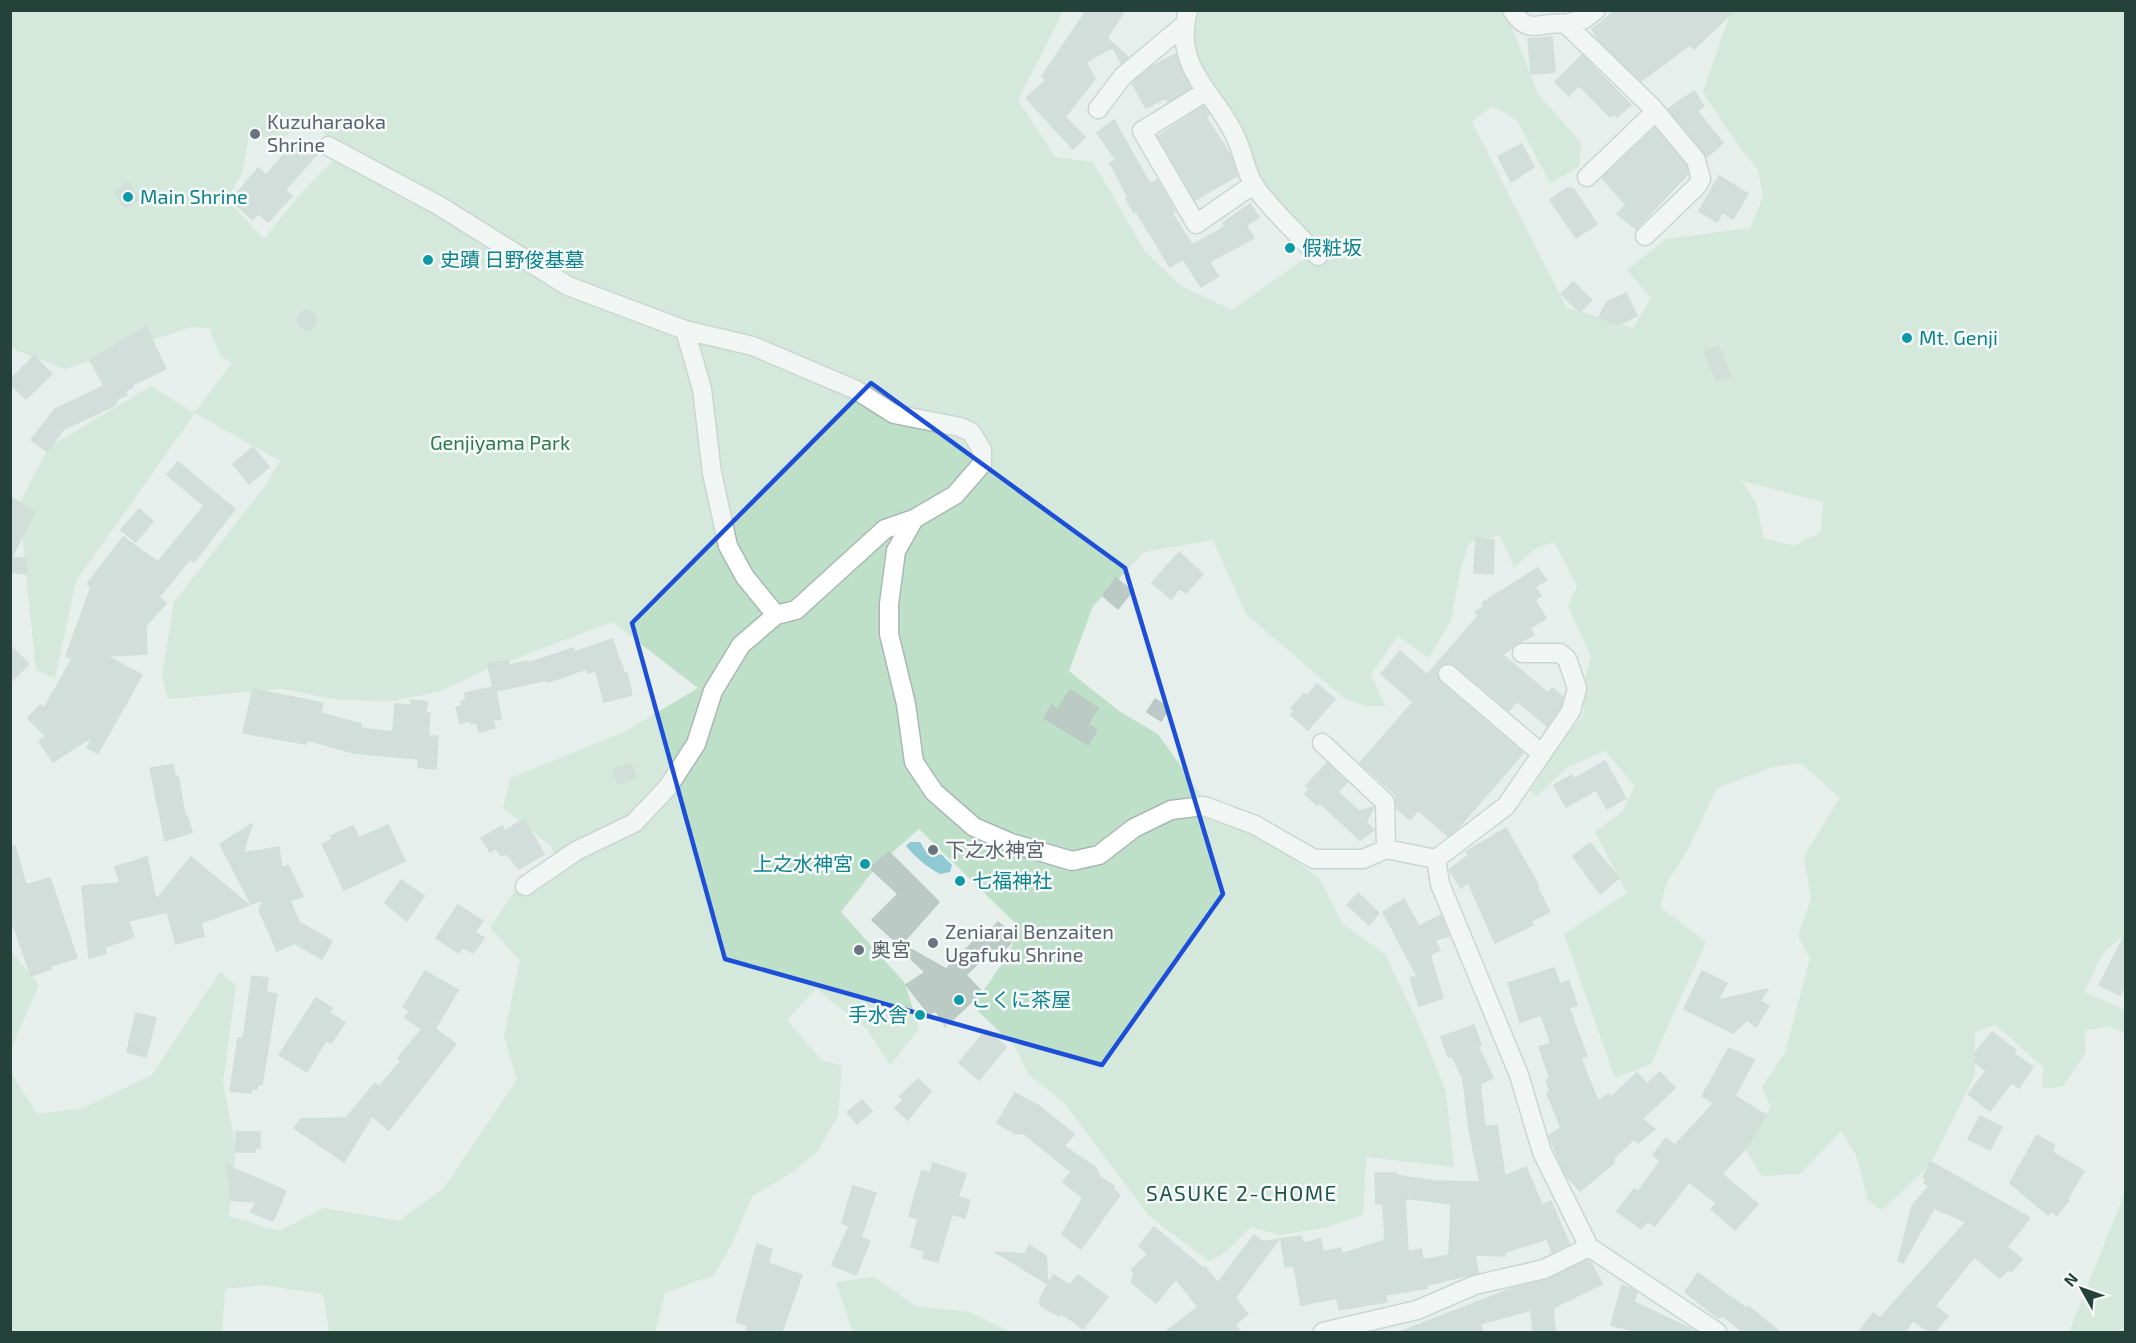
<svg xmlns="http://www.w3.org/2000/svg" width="2136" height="1343" viewBox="0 0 2136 1343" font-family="'Exo 2','Noto Sans JP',sans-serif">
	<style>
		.green { fill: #bfe0c8; fill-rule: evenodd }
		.water { fill: #8ec9d4 }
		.building { fill: #bbcac4; stroke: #b8c9c2; stroke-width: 1.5; fill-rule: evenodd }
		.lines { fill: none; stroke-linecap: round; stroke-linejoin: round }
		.minor-casing { stroke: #a8b8b2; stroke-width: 21 }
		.minor { stroke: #fff; stroke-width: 18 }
		.marked { fill: none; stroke: #1d4ed8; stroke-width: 4.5; stroke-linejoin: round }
		.worship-dot { fill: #6b7280; stroke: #f7fbf9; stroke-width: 2 }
		.culture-dot { fill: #0f9aa8; stroke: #f7fbf9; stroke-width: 2 }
		.labels { text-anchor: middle; stroke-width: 5; stroke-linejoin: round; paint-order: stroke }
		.worship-label { font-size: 20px; fill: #5b616d; stroke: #f7fbf9; text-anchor: start }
		.culture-label { font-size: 20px; fill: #0d838f; stroke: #f7fbf9; text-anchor: start }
		.park-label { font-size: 20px; fill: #2d7a4b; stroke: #f7fbf9 }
		.neighbourhood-label { font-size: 21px; letter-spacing: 1.5px; fill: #1f5548; stroke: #f7fbf9 }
	</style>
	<rect width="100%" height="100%" fill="#e6efeb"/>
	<path class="green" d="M 11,11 L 1063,11 L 1018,100 L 1055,157 L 1093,162 L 1144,250 L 1181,286 L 1232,310 L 1304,259 L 1301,243 L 1208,100 L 1184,11 L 1503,11 L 1509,20 L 1538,94 L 1581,143 L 1579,167 L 1550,183 L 1517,120 L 1492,106 L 1472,122 L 1566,307 L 1633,328 L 1651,298 L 1627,270 L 1666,239 L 1750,228 L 1763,197 L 1758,170 L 1738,145 L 1703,92 L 1731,11 L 2125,11 L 2126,943 L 2121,937 L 2103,953 L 2084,992 L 2125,1010 L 2125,1033 L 2107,1026 L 2084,1031 L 2086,1052 L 2063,1086 L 2043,1089 L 2043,1067 L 1995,1024 L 1975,1033 L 1975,1075 L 1930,1165 L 1882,1210 L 1868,1200 L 1856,1155 L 1841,1131 L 1800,1174 L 1762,1176 L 1744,1147 L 1771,1107 L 1762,1087 L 1785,1053 L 1810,958 L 1798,936 L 1811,899 L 1804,856 L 1840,798 L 1801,763 L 1772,767 L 1717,788 L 1688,849 L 1666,884 L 1660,907 L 1706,942 L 1651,1064 L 1615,1078 L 1564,934 L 1627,893 L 1595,832 L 1622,812 L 1635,786 L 1605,751 L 1568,767 L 1537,796 L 1530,791 L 1562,740 L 1583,716 L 1586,674 L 1591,657 L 1568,606 L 1577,586 L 1554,542 L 1535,549 L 1514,567 L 1500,535 L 1469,543 L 1460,571 L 1451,620 L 1429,658 L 1398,636 L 1371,674 L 1385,706 L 1367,706 L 1345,699 L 1246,614 L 1213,540 L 1144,552 L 1093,606 L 1069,671 L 1119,711 L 1158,734 L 1207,803 L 1272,843 L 1320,879 L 1343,924 L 1385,954 L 1422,1032 L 1446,1092 L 1454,1167 L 1366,1157 L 1363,1215 L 1324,1228 L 1280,1235 L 1251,1227 L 1226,1252 L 1209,1261 L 1150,1217 L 1065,1104 L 1029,1075 L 1015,1047 L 973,1006 L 1006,958 L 1020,928 L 919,829 L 877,866 L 841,912 L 905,983 L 919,1029 L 890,1065 L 867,1029 L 816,989 L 787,1020 L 821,1060 L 842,1066 L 838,1116 L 817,1152 L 787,1176 L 752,1196 L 731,1246 L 714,1275 L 665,1293 L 655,1332 L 329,1332 L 323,1294 L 262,1285 L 225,1289 L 222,1332 L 11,1332 L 10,1071 L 37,1114 L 83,1108 L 152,1075 L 220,972 L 236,986 L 223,1082 L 236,1149 L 229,1216 L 279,1231 L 324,1208 L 399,1221 L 444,1188 L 517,1080 L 504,1036 L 520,960 L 490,928 L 526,874 L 555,855 L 551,846 L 503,808 L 510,778 L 624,732 L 698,688 L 612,622 L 490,668 L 438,692 L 393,701 L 339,700 L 282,689 L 168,699 L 162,676 L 174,602 L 266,485 L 280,461 L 195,413 L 76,581 L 55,678 L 36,670 L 19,504 L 49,447 L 151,386 L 194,413 L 232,363 L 221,356 L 210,331 L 211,328 L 192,327 L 65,369 L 15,350 L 11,346 ZM 319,130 L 345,148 L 296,199 L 264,239 L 227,200 L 242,173 L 249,135 L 281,139 L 293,131 ZM 1742,481 L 1823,502 L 1821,532 L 1794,546 L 1764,538 L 1756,503 Z
		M 11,951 L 39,985 L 11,1048 Z
		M 2125,1192 L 2125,1332 L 2069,1332 Z
		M 874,1277 L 916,1306 L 970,1312 L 1010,1332 L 853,1332 L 836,1282 Z"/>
	<path class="water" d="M 910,842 L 920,842 L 926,852 L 942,855 L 952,865 L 950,872 L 940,874 C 927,867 915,857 906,846 Z"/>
	<path class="building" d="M 1087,10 L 1125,10 L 1107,38 L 1128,57 L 1121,63 L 1113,47 L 1086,62 L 1095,79 L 1065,117 L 1085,137 L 1073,149 L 1026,98 L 1046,80 L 1042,76 Z
		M 1617,10 L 1735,10 L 1694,49 L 1690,45 L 1641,81 L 1597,38 L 1592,29 Z
		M 1552,37 L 1555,72 L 1531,74 L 1528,39 Z
		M 1176,54 L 1191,88 L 1168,102 L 1166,98 L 1146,108 L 1132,83 L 1151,67 Z
		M 1582,55 L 1631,105 L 1617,117 L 1614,114 L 1610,117 L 1579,85 L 1569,96 L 1555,82 Z
		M 1694,91 L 1704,106 L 1697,111 L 1723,143 L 1707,157 L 1668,109 Z
		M 1203,106 L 1209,115 L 1206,117 L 1231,156 L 1237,176 L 1195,200 L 1158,136 Z
		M 1114,120 L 1150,184 L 1157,180 L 1175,211 L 1172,213 L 1192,245 L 1225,227 L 1223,223 L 1250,204 L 1259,217 L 1246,226 L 1254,238 L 1209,262 L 1218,276 L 1201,287 L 1183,259 L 1170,267 L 1136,211 L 1134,213 L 1126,199 L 1128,197 L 1110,163 L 1116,160 L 1097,133 Z
		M 1655,128 L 1686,165 L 1688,174 L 1636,229 L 1617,214 L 1626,205 L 1602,178 Z
		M 303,139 L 319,152 L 285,190 L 292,196 L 268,222 L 258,213 L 253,220 L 236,205 L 242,198 L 238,192 L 258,168 L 266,175 L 285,153 L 288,156 Z
		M 1522,144 L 1534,167 L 1511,182 L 1498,156 Z
		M 1719,176 L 1748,194 L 1733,219 L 1722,212 L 1717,222 L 1699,211 Z
		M 128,183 L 139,199 L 125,208 L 115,192 Z
		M 1567,188 L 1573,188 L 1597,224 L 1576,238 L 1550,200 Z
		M 1573,282 L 1592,300 L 1580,312 L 1561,294 Z
		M 1626,293 L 1637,316 L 1618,325 L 1599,317 L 1607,302 Z
		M298 320a9 9 0 1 1 18 0a9 9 0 1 1-18 0Z
		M 146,327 L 166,369 L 132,385 L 133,387 L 125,391 L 127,395 L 117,399 L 114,406 L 64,429 L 47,451 L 31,440 L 55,409 L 104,386 L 90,360 Z
		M 1718,346 L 1731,376 L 1717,382 L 1704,352 Z
		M 34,356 L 52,374 L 26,399 L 10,384 L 10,380 Z
		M 253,447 L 269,467 L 249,484 L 233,464 Z
		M 178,462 L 235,509 L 194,562 L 190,559 L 159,597 L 166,603 L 146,626 L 147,654 L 107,656 L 142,675 L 98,753 L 87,748 L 93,736 L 53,762 L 39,741 L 46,736 L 28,718 L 40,705 L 44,708 L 72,659 L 66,656 L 91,587 L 87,584 L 123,537 L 158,562 L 204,506 L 167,475 Z
		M 10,497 L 35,512 L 12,557 L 27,559 L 26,574 L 10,572 Z
		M 139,509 L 153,521 L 136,542 L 121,530 Z
		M 1476,538 L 1494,540 L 1493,574 L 1474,573 Z
		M 1179,552 L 1203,574 L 1186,593 L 1180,588 L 1171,599 L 1152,583 Z
		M 1538,568 L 1546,580 L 1535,587 L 1541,596 L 1535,600 L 1546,618 L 1530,628 L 1534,635 L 1516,644 L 1503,655 L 1548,693 L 1552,688 L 1563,697 L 1561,706 L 1547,726 L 1517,701 L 1509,711 L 1455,665 L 1449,663 L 1440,666 L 1437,673 L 1441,683 L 1523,753 L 1458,828 L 1448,836 L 1418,810 L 1411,819 L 1408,818 L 1396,808 L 1396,795 L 1360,763 L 1413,702 L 1381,674 L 1400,651 L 1427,675 L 1478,616 L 1475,612 L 1484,607 L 1482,603 Z
		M 1116,578 L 1132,591 L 1118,609 L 1103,596 Z
		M 612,639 L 625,674 L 627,673 L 632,695 L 604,702 L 596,671 L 588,673 L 586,669 L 548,682 L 547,680 L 496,691 L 501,719 L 493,720 L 495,728 L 479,732 L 477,723 L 471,724 L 470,721 L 460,723 L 456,707 L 462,706 L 461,701 L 466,700 L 465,693 L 493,687 L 488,664 L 508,660 L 509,665 L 528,661 L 528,663 L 573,648 L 575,652 Z
		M 10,645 L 29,664 L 10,683 Z
		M 1317,684 L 1335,699 L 1308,730 L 1291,715 L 1294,711 L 1291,708 L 1304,694 L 1307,696 Z
		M 253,689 L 323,703 L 321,713 L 361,724 L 360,728 L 393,732 L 395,704 L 410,705 L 411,700 L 427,702 L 426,714 L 430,713 L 428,736 L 438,736 L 436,769 L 418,767 L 418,759 L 354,753 L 307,740 L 306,744 L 243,733 Z
		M 1070,690 L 1098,708 L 1088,724 L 1097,730 L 1088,745 L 1044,718 L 1052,705 L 1058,709 Z
		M 1155,699 L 1169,708 L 1161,721 L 1147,712 Z
		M 1605,761 L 1626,798 L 1607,809 L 1596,790 L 1566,807 L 1554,785 L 1572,775 L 1574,779 Z
		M 631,763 L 636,777 L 618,784 L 613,770 Z
		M 1327,763 L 1347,782 L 1338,792 L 1359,811 L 1374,807 L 1366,822 L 1374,830 L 1360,840 L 1320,803 L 1317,805 L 1305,794 L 1310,789 L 1306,786 Z
		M 173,764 L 175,776 L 178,776 L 185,816 L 187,816 L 192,832 L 165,841 L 150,768 Z
		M 524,819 L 544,854 L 519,869 L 506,853 L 501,856 L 496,848 L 490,852 L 481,838 L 502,826 L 505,831 Z
		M 252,824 L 243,853 L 279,847 L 282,868 L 288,865 L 303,896 L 290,901 L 299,922 L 332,941 L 322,959 L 294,943 L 277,951 L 259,910 L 263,900 L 251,904 L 220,844 Z
		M 388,825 L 405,861 L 344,890 L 322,844 L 332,839 L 331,836 L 353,826 L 359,838 Z
		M 1506,828 L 1539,886 L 1537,887 L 1550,912 L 1531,921 L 1533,925 L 1495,943 L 1468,882 L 1461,888 L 1449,870 L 1469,855 L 1466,852 Z
		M 1590,843 L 1619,878 L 1600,894 L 1573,856 Z
		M 10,846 L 15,846 L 26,885 L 50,878 L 77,958 L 50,966 L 51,969 L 31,976 L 14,926 L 10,928 Z
		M 889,852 L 939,902 L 900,946 L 872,920 L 898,894 L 870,868 Z
		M 147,857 L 156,900 L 191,857 L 249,905 L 201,923 L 204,936 L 176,944 L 167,912 L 128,921 L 134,937 L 105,947 L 106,953 L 89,958 L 82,886 L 120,883 L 115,867 Z
		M 401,880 L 424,896 L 407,921 L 385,903 Z
		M 1358,893 L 1379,913 L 1369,925 L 1347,905 Z
		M 1404,899 L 1419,926 L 1441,915 L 1449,936 L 1435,940 L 1440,950 L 1430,955 L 1443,998 L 1419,1006 L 1410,978 L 1417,976 L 1383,912 Z
		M 458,905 L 483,921 L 475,932 L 484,938 L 473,953 L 463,947 L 459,953 L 436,938 Z
		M 998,922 L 1016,937 L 1001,954 L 994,948 L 966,975 L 982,992 L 945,1027 L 936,1011 L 929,1014 L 906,985 L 925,972 L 903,952 L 907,947 L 946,969 L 976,939 L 980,943 Z
		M 2126,933 L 2126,984 L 2120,995 L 2099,985 Z
		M 1554,968 L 1560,984 L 1569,981 L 1577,1005 L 1569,1008 L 1587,1056 L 1581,1059 L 1598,1101 L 1609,1094 L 1611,1097 L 1637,1073 L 1647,1084 L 1660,1072 L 1675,1088 L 1642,1119 L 1655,1129 L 1638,1143 L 1634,1139 L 1614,1158 L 1614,1163 L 1580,1191 L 1565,1174 L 1549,1136 L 1561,1128 L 1547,1093 L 1550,1091 L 1546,1080 L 1550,1079 L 1539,1047 L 1551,1043 L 1541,1015 L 1520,1022 L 1508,983 Z
		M 425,971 L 458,990 L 435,1029 L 456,1044 L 389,1130 L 372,1116 L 344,1162 L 294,1128 L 301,1119 L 346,1118 L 375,1083 L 379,1087 L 401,1061 L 398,1058 L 422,1029 L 405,1018 L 409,1011 L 403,1007 Z
		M 1702,971 L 1727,983 L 1718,1000 L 1768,989 L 1760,1001 L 1769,1006 L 1756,1027 L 1747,1020 L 1733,1033 L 1684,1009 Z
		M 252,976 L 268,978 L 266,992 L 277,994 L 262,1085 L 258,1084 L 257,1089 L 252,1089 L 251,1093 L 230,1091 L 238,1038 L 243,1039 Z
		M 316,998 L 332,1008 L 329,1012 L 345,1023 L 331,1043 L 326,1040 L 307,1072 L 279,1055 Z
		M 136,1013 L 156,1018 L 146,1057 L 127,1052 Z
		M 1474,1025 L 1481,1045 L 1478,1046 L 1493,1078 L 1480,1084 L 1485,1127 L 1497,1125 L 1505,1176 L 1526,1167 L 1542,1205 L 1551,1201 L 1569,1244 L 1552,1252 L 1547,1239 L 1505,1252 L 1505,1256 L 1475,1255 L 1478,1273 L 1427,1285 L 1427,1288 L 1385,1295 L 1387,1302 L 1339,1310 L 1337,1298 L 1301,1305 L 1294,1266 L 1285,1267 L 1281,1239 L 1301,1236 L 1303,1243 L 1321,1239 L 1323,1252 L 1341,1248 L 1342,1254 L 1385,1240 L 1383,1204 L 1376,1204 L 1375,1173 L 1396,1173 L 1396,1175 L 1433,1181 L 1480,1182 L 1469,1130 L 1463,1079 L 1452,1056 L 1448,1057 L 1441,1037 ZM 1405,1198 L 1451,1204 L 1449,1255 L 1423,1260 L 1421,1249 L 1408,1252 Z
		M 986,1030 L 1006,1047 L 979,1080 L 959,1063 Z
		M 1992,1032 L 2016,1050 L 2013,1053 L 2033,1067 L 2019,1088 L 2012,1082 L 1990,1111 L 1968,1094 L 1986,1071 L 1974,1061 L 1977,1056 L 1974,1054 Z
		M 1729,1048 L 1754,1060 L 1735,1096 L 1766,1115 L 1746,1148 L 1722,1174 L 1758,1204 L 1735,1230 L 1711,1209 L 1716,1203 L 1689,1182 L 1655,1226 L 1647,1221 L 1641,1229 L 1617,1211 L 1634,1189 L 1638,1192 L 1660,1161 L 1653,1155 L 1666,1138 L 1675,1145 L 1714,1103 L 1702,1096 Z
		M 918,1079 L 931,1091 L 908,1120 L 895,1108 L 903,1100 L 900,1096 Z
		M 1015,1093 L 1039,1106 L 1074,1134 L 1064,1146 L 1096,1168 L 1100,1177 L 1114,1186 L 1113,1189 L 1120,1195 L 1081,1249 L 1062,1234 L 1083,1198 L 1063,1182 L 1071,1172 L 1023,1133 L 1016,1134 L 997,1123 Z
		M 862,1100 L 872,1111 L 857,1124 L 847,1112 Z
		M 1980,1116 L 2002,1127 L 1990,1150 L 1968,1139 Z
		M 236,1132 L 260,1132 L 260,1148 L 255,1148 L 255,1152 L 236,1152 Z
		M 2037,1135 L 2055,1146 L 2052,1152 L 2084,1171 L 2067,1199 L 2069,1200 L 2057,1215 L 2051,1211 L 2048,1215 L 2010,1183 Z
		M 1931,1162 L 2030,1218 L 2007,1247 L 2022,1259 L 2011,1272 L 2008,1270 L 2000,1278 L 1974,1257 L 1935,1306 L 1948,1316 L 1935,1332 L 1929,1332 L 1913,1320 L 1905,1332 L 1859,1332 L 1873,1313 L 1880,1318 L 1966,1222 L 1934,1208 L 1903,1263 L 1898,1261 L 1912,1206 L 1929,1186 L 1924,1183 L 1926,1179 L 1923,1177 Z
		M 933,1163 L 966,1174 L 958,1197 L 970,1200 L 965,1218 L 952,1214 L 938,1262 L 923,1258 L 925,1251 L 911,1247 L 918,1219 L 909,1216 L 922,1170 L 930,1173 Z
		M 226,1165 L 286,1191 L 273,1221 L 251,1212 L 256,1202 L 229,1200 L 230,1185 Z
		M 853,1186 L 876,1193 L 861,1237 L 870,1241 L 856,1275 L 832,1265 L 849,1226 L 842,1223 Z
		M 1154,1227 L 1203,1268 L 1205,1267 L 1218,1283 L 1254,1235 L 1263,1242 L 1279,1239 L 1235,1298 L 1248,1314 L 1235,1325 L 1240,1332 L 1165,1332 L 1198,1307 L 1176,1279 L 1156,1303 L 1131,1282 L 1134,1275 L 1132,1269 L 1148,1254 L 1139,1246 Z
		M 757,1244 L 772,1249 L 768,1263 L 802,1275 L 782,1332 L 746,1332 L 748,1326 L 736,1322 Z
		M 1029,1245 L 1046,1256 L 1048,1284 L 995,1252 L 1025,1254 Z
		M 1585,1261 L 1590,1261 L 1602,1284 L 1553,1308 L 1555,1332 L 1533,1332 L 1531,1310 L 1480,1324 L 1483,1332 L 1400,1332 L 1513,1288 L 1549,1279 Z
		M 1698,1273 L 1746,1308 L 1748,1306 L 1780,1332 L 1743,1332 L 1723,1316 L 1718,1318 L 1685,1292 Z
		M 1053,1275 L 1070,1285 L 1078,1275 L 1108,1297 L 1083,1329 L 1061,1313 L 1059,1316 L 1040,1305 L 1040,1299 Z
		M 1622,1285 L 1637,1292 L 1634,1302 L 1697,1332 L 1638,1332 L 1611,1325 Z"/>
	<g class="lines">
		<g class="minor-casing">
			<path id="minor" d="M 1188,10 C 1172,70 1216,92 1236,138 C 1243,152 1245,171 1254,185 C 1268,207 1299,235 1318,256
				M 1512,10 C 1530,38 1539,20 1566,24 L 1652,107 L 1696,160 L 1701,179 L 1697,186 L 1645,236
				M 1566,24 L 1584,19 L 1596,10
				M 1205,92 L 1142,131 L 1196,224 L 1254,184
				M 1098,109 L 1123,76 L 1184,25
				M 328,146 L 438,205 L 568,286 L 685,330 L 753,346 L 856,390 L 894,414 L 960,427 L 971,432 L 982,450 L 982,464 L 955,495 L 914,519 L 896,551 L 889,604 L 889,634 L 906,704 L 914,762 L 934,792 L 974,827 L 1011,843 L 1072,861 L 1099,855 L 1134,828 L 1171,810 L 1204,806 L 1255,825 L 1314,859 L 1363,859 L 1386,849 L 1436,859 L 1440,884 L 1519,1075 L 1542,1152 L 1589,1247 L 1717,1332
				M 1587,177 L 1655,112
				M 685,330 L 702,389 L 712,473 L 728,546 L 745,577 L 776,615
				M 1448,674 L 1542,754
				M 1322,743 L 1385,802 L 1386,849
				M 1436,859 L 1506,806 L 1571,711 L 1577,688 L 1567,659 L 1560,653 L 1522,653
				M 525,886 L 576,851 L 634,823 L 668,787 L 696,744 L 713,691 L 741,645 L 776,615 L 796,610 L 885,529 L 914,519
				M 1323,1332 L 1417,1310 L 1475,1285 L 1544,1269 L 1589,1247"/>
		</g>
		<use href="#minor" class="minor"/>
	</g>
	<path d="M0 0H2136V1343H0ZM 871,383 L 1125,568 L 1223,894 L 1102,1065 L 725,959 L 632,623 Z" fill="#e6efeb" fill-opacity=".55" fill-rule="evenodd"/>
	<path class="marked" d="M 871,383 L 1125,568 L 1223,894 L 1102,1065 L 725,959 L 632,623 Z"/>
	<g class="worship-dot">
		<circle cx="255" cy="134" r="6"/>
		<circle cx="933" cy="850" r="6"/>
		<circle cx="933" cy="943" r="6"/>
		<circle cx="859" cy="950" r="6"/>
	</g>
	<g class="culture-dot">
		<circle cx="128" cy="197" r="6"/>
		<circle cx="1290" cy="248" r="6"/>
		<circle cx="428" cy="260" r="6"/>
		<circle cx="1907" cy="338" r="6"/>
		<circle cx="865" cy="864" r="6"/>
		<circle cx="960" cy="881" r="6"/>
		<circle cx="959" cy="1000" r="6"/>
		<circle cx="920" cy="1015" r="6"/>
	</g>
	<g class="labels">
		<g class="worship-label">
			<text x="267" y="129">Kuzuharaoka<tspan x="267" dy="23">Shrine</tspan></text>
			<text x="945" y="857">下之水神宮</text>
			<text x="945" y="939">Zeniarai Benzaiten<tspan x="945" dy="23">Ugafuku Shrine</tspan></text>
			<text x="871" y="957">奥宮</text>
		</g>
		<g class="culture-label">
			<text x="140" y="204">Main Shrine</text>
			<text x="1302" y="255">假粧坂</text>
			<text x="440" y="267">史蹟 日野俊基墓</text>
			<text x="1919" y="345">Mt. Genji</text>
			<text x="853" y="871" text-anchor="end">上之水神宮</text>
			<text x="972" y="888">七福神社</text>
			<text x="971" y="1007">こくに茶屋</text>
			<text x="908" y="1022" text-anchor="end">手水舎</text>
		</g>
		<g class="park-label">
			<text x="500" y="450">Genjiyama Park</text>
		</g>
		<g class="neighbourhood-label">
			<text x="1242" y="1201">SASUKE 2-CHOME</text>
		</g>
	</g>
	<rect width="2136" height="1343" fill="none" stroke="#24423a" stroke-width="24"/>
	<g transform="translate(2082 1289) rotate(310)" stroke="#f7fbf9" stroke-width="4.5" paint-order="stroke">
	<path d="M0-4.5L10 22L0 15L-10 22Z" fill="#24423a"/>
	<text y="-9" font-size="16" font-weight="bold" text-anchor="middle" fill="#24423a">N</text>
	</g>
</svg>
